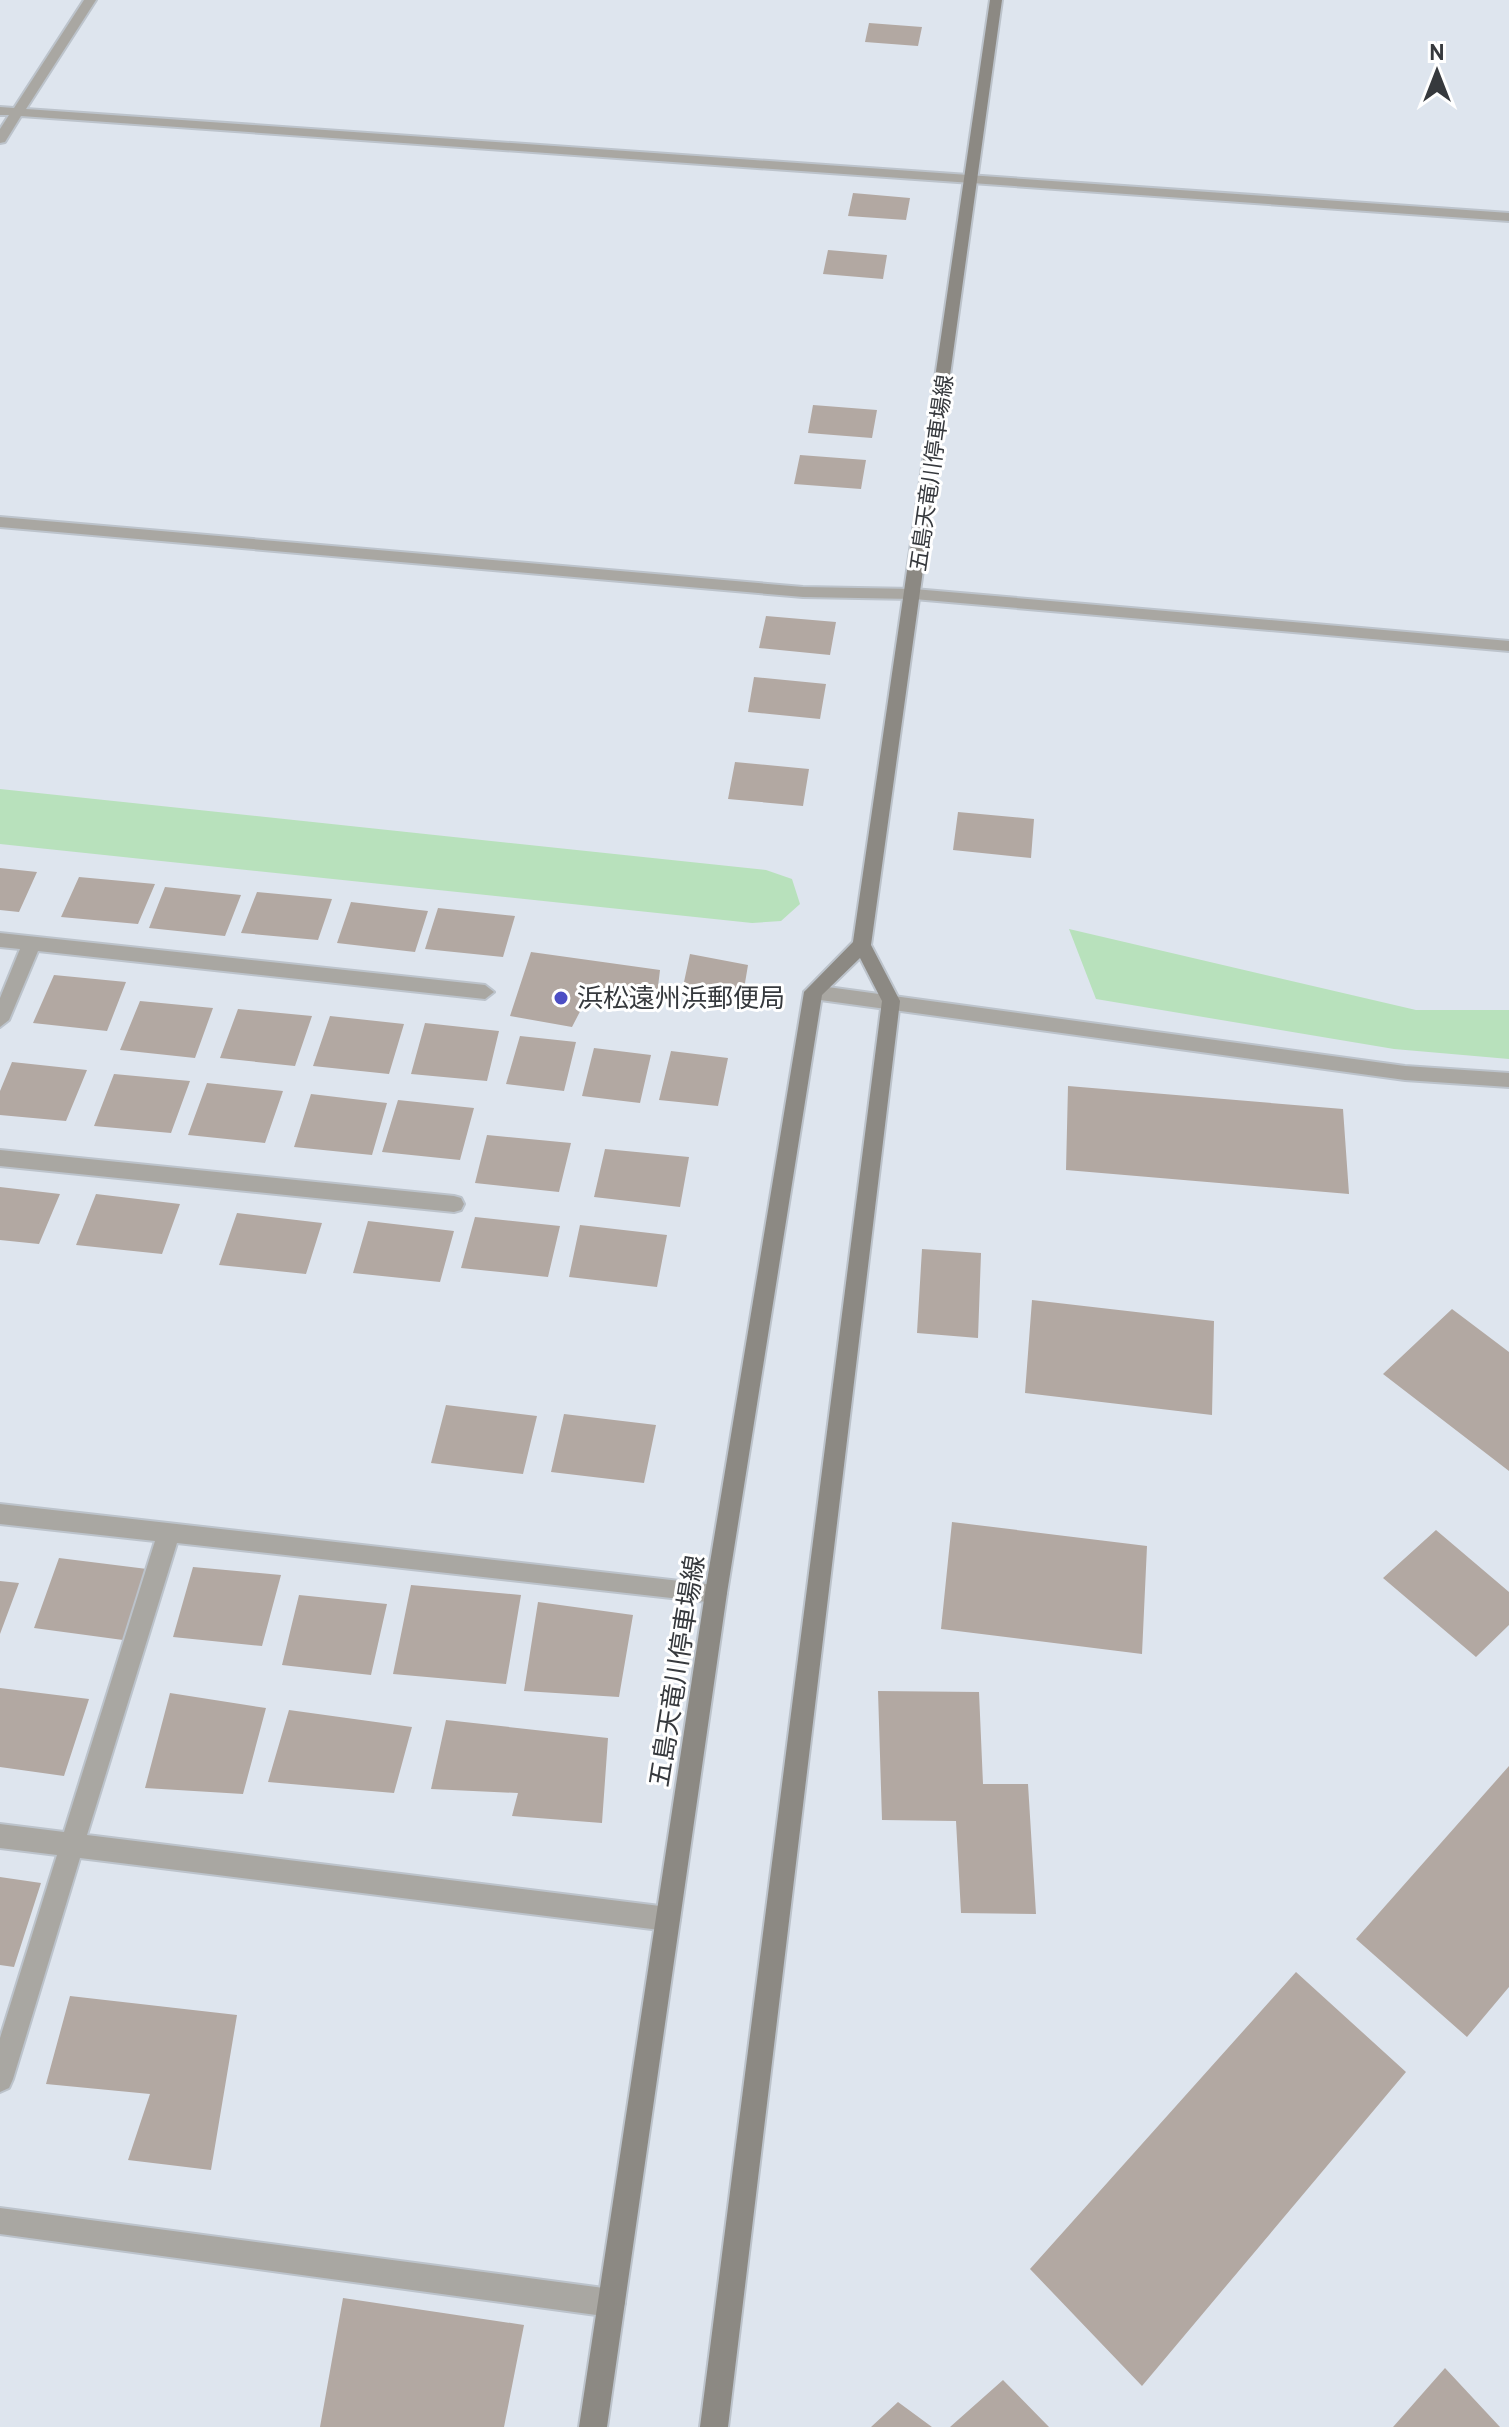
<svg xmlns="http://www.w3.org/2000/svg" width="1509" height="2427" viewBox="0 0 1509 2427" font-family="Overpass,'Noto Sans JP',sans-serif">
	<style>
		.green { fill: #b8e1bc }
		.building { fill: #b2a8a2 }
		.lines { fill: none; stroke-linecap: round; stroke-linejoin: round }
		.street-casing { stroke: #bcc3cb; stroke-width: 4 }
		.secondary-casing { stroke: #bcc3cb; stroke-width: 4 }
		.street { fill: #a9a7a2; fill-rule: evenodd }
		.secondary { fill: #8c8983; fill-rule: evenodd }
		.poi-dot { fill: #4c4ec4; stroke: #fff; stroke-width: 3 }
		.labels { text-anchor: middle; stroke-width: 6; stroke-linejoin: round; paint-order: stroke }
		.far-street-label { font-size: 22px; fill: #36393d; stroke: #fff }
		.poi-label { font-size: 26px; fill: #36393d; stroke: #fff; text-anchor: start }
		.street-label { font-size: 26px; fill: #36393d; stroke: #fff }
	</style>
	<rect width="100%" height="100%" fill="#dee5ee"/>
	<path class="green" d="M 0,789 L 766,870 L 792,879 L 800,904 L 781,921 L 752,923 L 0,844 Z
		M 1069,929 L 1416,1010 L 1509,1010 L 1509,1059 L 1394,1049 L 1096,999 Z"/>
	<path class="building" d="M 869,23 L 922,27 L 918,46 L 865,42 Z
		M 853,193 L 910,198 L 906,220 L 848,216 Z
		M 828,250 L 887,255 L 883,279 L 823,274 Z
		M 813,405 L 877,410 L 872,438 L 808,433 Z
		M 800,455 L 866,460 L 861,489 L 794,484 Z
		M 766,616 L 836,622 L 830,655 L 759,648 Z
		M 754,677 L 826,684 L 820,719 L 748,712 Z
		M 735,762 L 809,769 L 803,806 L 728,799 Z
		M 958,812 L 1034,819 L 1031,858 L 953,850 Z
		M 0,868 L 37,872 L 19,912 L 0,910 Z
		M 79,877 L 155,884 L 138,924 L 61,917 Z
		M 165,887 L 241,895 L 225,936 L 149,928 Z
		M 257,892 L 332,899 L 318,940 L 241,933 Z
		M 351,902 L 428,911 L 415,952 L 337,943 Z
		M 438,908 L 515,916 L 503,957 L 425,949 Z
		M 531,952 L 660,970 L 656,1004 L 588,996 L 572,1027 L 510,1016 Z
		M 690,954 L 748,965 L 741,1007 L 681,996 Z
		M 54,975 L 126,982 L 107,1031 L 33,1023 Z
		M 140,1001 L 213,1008 L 195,1058 L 120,1050 Z
		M 238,1009 L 312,1016 L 295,1066 L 220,1058 Z
		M 330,1016 L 404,1024 L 389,1074 L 313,1066 Z
		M 425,1023 L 499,1031 L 487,1081 L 411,1074 Z
		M 520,1036 L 576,1042 L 564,1091 L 506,1084 Z
		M 594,1048 L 651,1055 L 640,1103 L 582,1096 Z
		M 671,1051 L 728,1058 L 718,1106 L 659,1100 Z
		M 12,1062 L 87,1070 L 66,1121 L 0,1115 L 0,1091 Z
		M 114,1074 L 190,1081 L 171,1133 L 94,1126 Z
		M 207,1083 L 283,1091 L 265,1143 L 188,1135 Z
		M 1068,1086 L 1343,1109 L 1349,1194 L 1066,1170 Z
		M 311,1094 L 387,1103 L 372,1155 L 294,1147 Z
		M 398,1100 L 474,1108 L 460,1160 L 382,1152 Z
		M 487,1135 L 571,1143 L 559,1192 L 475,1183 Z
		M 605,1149 L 689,1157 L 680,1207 L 594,1197 Z
		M 0,1187 L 60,1194 L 39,1244 L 0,1240 Z
		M 96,1194 L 180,1204 L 162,1254 L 76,1245 Z
		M 237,1213 L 322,1223 L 306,1274 L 219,1265 Z
		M 475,1217 L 560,1226 L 548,1277 L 461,1268 Z
		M 368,1221 L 454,1231 L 440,1282 L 353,1273 Z
		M 580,1225 L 667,1235 L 657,1287 L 569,1277 Z
		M 922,1249 L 981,1253 L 978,1338 L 917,1333 Z
		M 1032,1300 L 1214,1321 L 1212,1415 L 1025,1393 Z
		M 1452,1309 L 1509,1352 L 1509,1471 L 1383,1374 Z
		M 446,1405 L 537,1416 L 523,1474 L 431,1463 Z
		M 564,1414 L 656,1425 L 644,1483 L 551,1472 Z
		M 952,1522 L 1147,1546 L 1142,1654 L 941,1629 Z
		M 1436,1530 L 1509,1592 L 1509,1625 L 1476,1657 L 1383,1578 Z
		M 59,1558 L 147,1569 L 123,1640 L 34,1628 Z
		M 193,1567 L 281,1575 L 262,1646 L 173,1637 Z
		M 0,1581 L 19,1583 L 0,1634 Z
		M 411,1585 L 521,1595 L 506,1684 L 393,1674 Z
		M 299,1595 L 387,1604 L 371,1675 L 282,1665 Z
		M 538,1602 L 633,1615 L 619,1697 L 524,1691 Z
		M 0,1688 L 89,1699 L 64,1776 L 0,1767 Z
		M 878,1691 L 979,1692 L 983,1784 L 1028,1784 L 1036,1914 L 961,1913 L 956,1821 L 882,1820 Z
		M 170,1693 L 266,1708 L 243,1794 L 145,1788 Z
		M 289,1710 L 412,1727 L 394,1793 L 268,1782 Z
		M 446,1720 L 608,1738 L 602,1823 L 512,1816 L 518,1793 L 431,1789 Z
		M 1509,1766 L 1509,1987 L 1467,2037 L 1356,1939 Z
		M 0,1877 L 41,1883 L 14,1967 L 0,1965 Z
		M 1296,1972 L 1406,2072 L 1142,2386 L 1030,2269 Z
		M 70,1996 L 237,2015 L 211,2170 L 128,2160 L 150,2094 L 46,2084 Z
		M 343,2298 L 524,2325 L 504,2427 L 320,2427 Z
		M 1445,2368 L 1500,2427 L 1393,2427 Z
		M 1003,2380 L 1049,2427 L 950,2427 Z
		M 898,2402 L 932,2427 L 871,2427 Z"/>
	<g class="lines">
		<g class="street-casing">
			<path id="street" d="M 84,0 L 96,0 L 26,109 L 1509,213 L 1509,221 L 21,116 L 5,142 L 0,143 L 0,129 L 9,115 L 0,115 L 0,107 L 14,108 Z
				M 0,517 L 803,587 L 914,589 L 1509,641 L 1509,651 L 914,599 L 803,597 L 0,527 Z
				M 0,933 L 485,985 L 494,992 L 485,999 L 38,951 L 9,1020 L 0,1027 L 0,998 L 20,949 L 0,947 Z
				M 813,985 L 1405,1066 L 1509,1073 L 1509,1087 L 1405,1080 L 813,999 L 804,992 Z
				M 0,1150 L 454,1196 L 461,1198 L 464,1204 L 461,1210 L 454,1212 L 0,1166 Z
				M 0,1504 L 724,1586 L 727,1593 L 724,1600 L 716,1603 L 177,1543 L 87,1835 L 668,1907 L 677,1910 L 680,1919 L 677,1928 L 668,1931 L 80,1858 L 13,2079 L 9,2088 L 0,2092 L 0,2038 L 57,1855 L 0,1848 L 0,1824 L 64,1832 L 155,1541 L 0,1524 Z
				M 0,2208 L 611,2289 L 621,2293 L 625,2303 L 621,2313 L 611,2317 L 0,2234 Z"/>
		</g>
		<g class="secondary-casing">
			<path id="secondary" d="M 990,0 L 1002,0 L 871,945 L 900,1001 L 728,2427 L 700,2427 L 882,1001 L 860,958 L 822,995 L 727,1593 L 607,2427 L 579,2427 L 705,1593 L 804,992 L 853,942 Z"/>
		</g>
		<use href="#street" class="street"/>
		<use href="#secondary" class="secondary"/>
	</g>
	<circle class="poi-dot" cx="561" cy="998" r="8"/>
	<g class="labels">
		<g class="far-street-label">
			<text transform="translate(931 473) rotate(-82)" y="8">五島天竜川停車場線</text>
		</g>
		<g class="poi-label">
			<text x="577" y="1007">浜松遠州浜郵便局</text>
		</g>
		<g class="street-label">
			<text transform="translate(677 1671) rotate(-81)" y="9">五島天竜川停車場線</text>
		</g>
	</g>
	<g transform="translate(1437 72)" stroke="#ffffff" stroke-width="6" paint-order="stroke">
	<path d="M0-6L14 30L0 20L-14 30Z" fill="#36393d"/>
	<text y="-12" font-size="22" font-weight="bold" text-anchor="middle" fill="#36393d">N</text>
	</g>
</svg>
